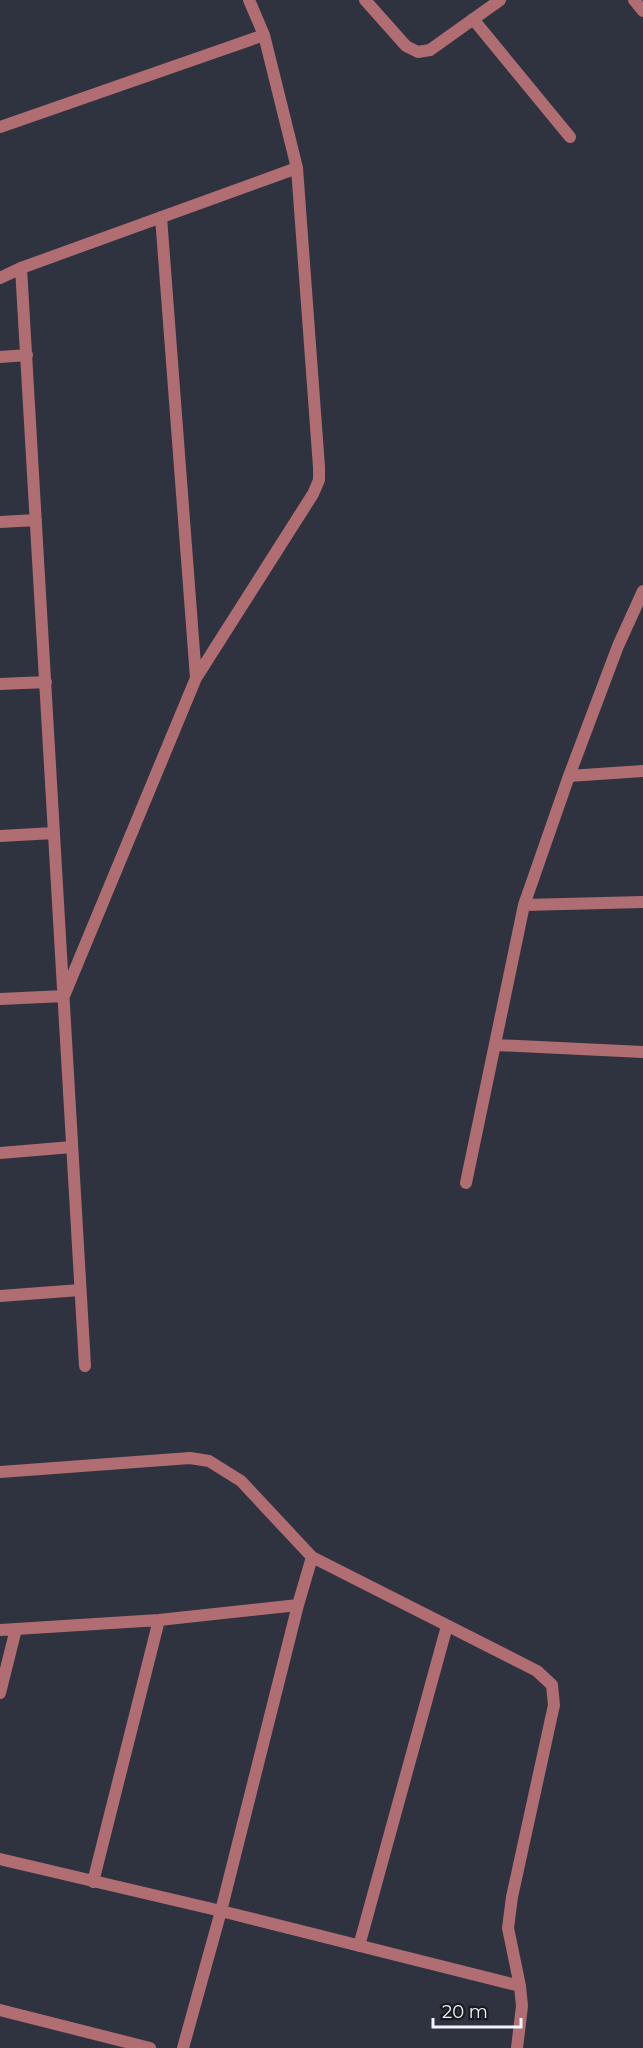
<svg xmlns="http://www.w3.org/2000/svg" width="643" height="2048" viewBox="0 0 643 2048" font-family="Montserrat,sans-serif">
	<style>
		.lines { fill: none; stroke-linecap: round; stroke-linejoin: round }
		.minor { stroke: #b06e73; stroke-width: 12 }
	</style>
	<rect width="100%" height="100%" fill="#2f3340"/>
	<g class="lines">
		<path class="minor" d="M 365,0 L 406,46 L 418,52 L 430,50 L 500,0
			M 634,0 L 643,11
			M 473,19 L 570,137
			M 0,127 L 264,35
			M 161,217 L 196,678
			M 21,268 L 85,1366
			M 0,278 L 21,268 L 297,168
			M 0,357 L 27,355
			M 0,522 L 36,520
			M 0,684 L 46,682
			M 569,776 L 643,771
			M 0,836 L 54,833
			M 524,905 L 643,902
			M 0,999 L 64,996 L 196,678 L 313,494 L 319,480 L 319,467 L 297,168 L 264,35 L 249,0
			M 496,1045 L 643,1052
			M 0,1153 L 72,1147
			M 466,1183 L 524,905 L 569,776 L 618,646 L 643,591
			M 0,1296 L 80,1290
			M 0,1472 L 190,1458 L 209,1461 L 241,1481 L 312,1557 L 537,1671 L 552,1685 L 554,1705 L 512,1897 L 508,1928 L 520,1986 L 522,2006 L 517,2048
			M 0,1630 L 159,1620 L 298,1605
			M 0,1693 L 16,1629
			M 0,1859 L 221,1911 L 520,1986
			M 93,1882 L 159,1620
			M 359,1946 L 447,1626
			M 0,2010 L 150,2048
			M 183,2048 L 221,1911 L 298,1605 L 312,1557"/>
	</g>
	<path d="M433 2018v9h88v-9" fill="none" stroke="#f1f4fd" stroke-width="3"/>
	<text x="442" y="2018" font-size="18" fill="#f1f4fd" stroke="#191b21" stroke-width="4.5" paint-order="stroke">20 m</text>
</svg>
